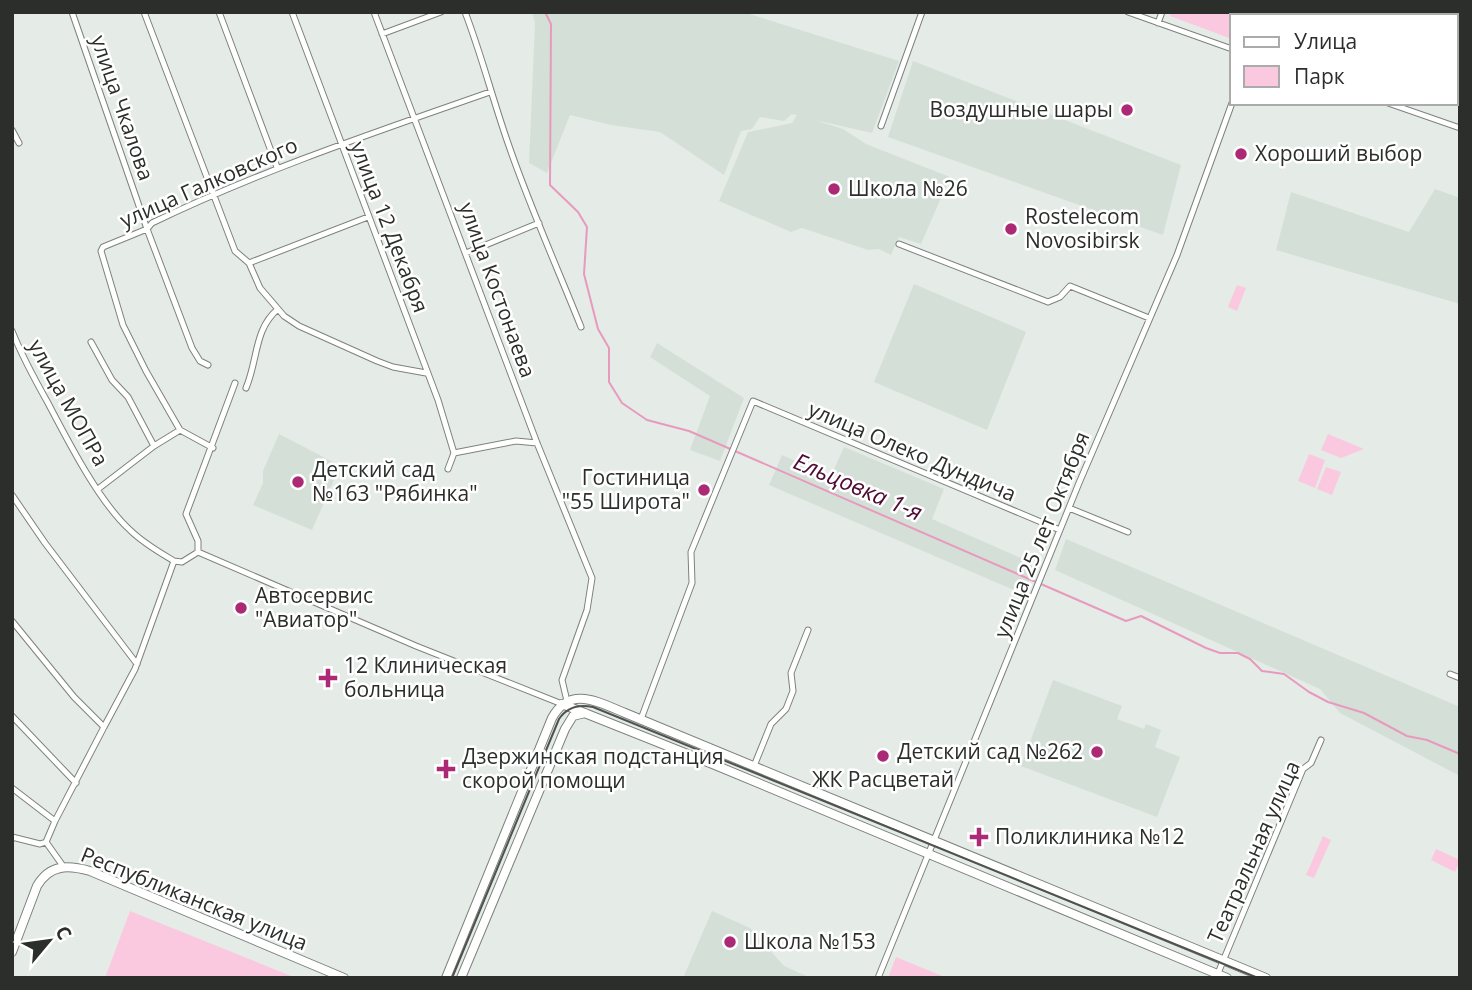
<svg xmlns="http://www.w3.org/2000/svg" width="1472" height="990" viewBox="0 0 1472 990" font-family="'Open Sans',sans-serif">
	<style>
		.built { fill: #d4e0d7 }
		.green { fill: #fbc9df }
		.lines { fill: none; stroke-linecap: round; stroke-linejoin: round }
		.stream { stroke: #e89abe; stroke-width: 2 }
		.minor-casing { stroke: #7d827e; stroke-width: 7 }
		.secondary-casing { stroke: #7d827e; stroke-width: 10 }
		.minor { stroke: #fff; stroke-width: 5 }
		.secondary { stroke: #fff; stroke-width: 8 }
		.tram { stroke: #4f524f; stroke-width: 2 }
		.poi-dot { fill: #ac2a75; stroke: #fff; stroke-width: 2.5 }
		.labels { text-anchor: middle; stroke-width: 5; stroke-linejoin: round; paint-order: stroke }
		.street-label { font-size: 21px; fill: #2c2e2c; stroke: #fff }
		.poi-label { font-size: 21px; fill: #2c2e2c; stroke: #fff; text-anchor: start }
		.water-label { font-size: 23px; font-style: italic; fill: #4e0a32; stroke: #fff }
	</style>
	<rect width="100%" height="100%" fill="#e5ebe6"/>
	<path class="built" d="M 532,12 L 743,12 L 899,61 L 872,133 L 815,120 L 843,129 L 866,144 L 950,177 L 921,244 L 899,237 L 891,255 L 879,249 L 868,250 L 802,228 L 791,232 L 719,201 L 748,132 L 792,123 L 797,115 L 792,114 L 784,121 L 760,117 L 752,129 L 741,131 L 724,175 L 660,132 L 611,125 L 570,115 L 547,173 L 529,163 L 535,23 Z
		M 913,61 L 1181,165 L 1163,235 L 888,137 Z
		M 1435,189 L 1460,198 L 1460,304 L 1276,250 L 1291,192 L 1409,232 Z
		M 914,284 L 1026,332 L 987,430 L 874,382 Z
		M 657,343 L 744,398 L 720,461 L 690,450 L 710,396 L 650,357 Z
		M 279,434 L 335,463 L 334,480 L 312,530 L 253,505 L 263,483 L 263,471 Z
		M 844,447 L 944,489 L 932,519 L 1037,565 L 1023,594 L 769,485 L 782,455 L 831,476 Z
		M 1066,539 L 1460,707 L 1460,776 L 1340,713 L 1320,689 L 1055,570 Z
		M 1053,680 L 1122,706 L 1117,719 L 1144,729 L 1146,724 L 1161,730 L 1155,747 L 1180,757 L 1157,817 L 1021,766 Z
		M 712,911 L 750,928 L 784,966 L 811,978 L 683,978 Z"/>
	<path class="green" d="M 1171,12 L 1253,12 L 1252,16 L 1232,16 L 1232,39 L 1170,16 Z
		M 1237,285 L 1246,288 L 1237,311 L 1228,307 Z
		M 1328,434 L 1364,449 L 1341,458 L 1321,450 Z
		M 1309,454 L 1325,460 L 1315,488 L 1298,481 Z
		M 1326,467 L 1341,472 L 1332,495 L 1317,489 Z
		M 1323,836 L 1331,840 L 1314,878 L 1306,875 Z
		M 1436,849 L 1460,860 L 1455,872 L 1431,860 Z
		M 130,911 L 296,978 L 105,978 Z
		M 896,957 L 947,978 L 888,978 Z"/>
	<g class="lines">
		<path class="stream" d="M 545,12 L 551,24 L 550,185 L 578,212 L 587,227 L 584,274 L 598,329 L 609,348 L 609,382 L 622,403 L 647,420 L 689,431 L 1036,582
			M 1041,584 L 1126,621 L 1141,616 L 1206,648 L 1220,653 L 1238,653 L 1250,659 L 1262,671 L 1284,674 L 1309,692 L 1328,702 L 1364,713 L 1407,736 L 1427,740 L 1460,754"/>
		<g class="minor-casing">
			<path id="minor" d="M 72,12 L 147,229 L 192,348 L 200,361 L 208,365
				M 144,12 L 235,251 L 249,263 L 260,288 L 284,316 L 299,326 L 377,361 L 393,367 L 426,373
				M 219,12 L 277,167
				M 292,12 L 438,400 L 454,453
				M 374,12 L 537,443 L 592,578 L 587,610 L 562,680 L 567,701
				M 465,12 C 482,56 493,101 509,146 C 530,207 557,267 581,327
				M 1128,12 L 1232,49
				M 1263,16 L 1264,12
				M 1158,23 L 1162,12
				M 382,34 L 441,12
				M 1388,103 L 1460,128
				M 881,126 L 922,12
				M 12,130 L 19,143
				M 899,244 L 1048,302 L 1060,297 L 1070,286 L 1149,318
				M 466,253 L 539,223
				M 249,263 L 368,217
				M 12,331 C 22,356 35,380 48,403 C 68,441 99,502 130,530 C 143,543 159,552 174,561
				M 91,342 L 112,380 L 128,397 L 154,446
				M 246,388 C 258,360 254,329 278,309
				M 180,430 L 146,371 L 123,325 L 101,251 L 103,247 L 147,229 L 152,223 C 262,170 376,132 490,92
				M 454,453 L 516,441 L 537,443
				M 448,469 L 454,453
				M 98,489 L 154,446 L 180,430 L 213,448
				M 12,495 L 45,543 L 137,664
				M 1069,508 L 1128,532
				M 198,552 L 416,646 L 562,704
				M 12,621 L 74,697 L 104,727 L 55,821
				M 1450,674 L 1460,678
				M 12,716 L 76,783
				M 641,719 L 692,583 L 691,552 L 753,401 L 1060,530
				M 104,727 L 135,669 L 174,561 L 182,562 L 198,552 L 198,541 L 186,514 L 235,383
				M 754,766 L 771,724 L 786,709 L 793,691 L 791,673 L 808,630
				M 12,788 L 55,821 L 46,842
				M 12,837 L 40,844 L 46,842 L 63,866
				M 878,978 L 1079,483 L 1177,255 L 1232,103
				M 1216,978 L 1303,769 L 1311,763 L 1321,740"/>
		</g>
		<g class="secondary-casing">
			<path id="secondary" d="M 562,704 L 715,765 L 1227,978
				M 12,952 L 37,886 C 50,864 68,865 90,871 L 344,978
				M 446,978 L 552,718 C 570,685 598,702 625,713 L 1266,978
				M 461,978 L 565,729 L 573,716 L 585,713"/>
		</g>
		<use href="#minor" class="minor"/>
		<use href="#secondary" class="secondary"/>
		<path class="tram" d="M 452,978 L 559,719 C 567,707 579,704 593,707 L 1258,978"/>
	</g>
	<g class="poi-dot">
		<circle cx="1127" cy="110" r="7"/>
		<circle cx="1241" cy="154" r="7"/>
		<circle cx="834" cy="189" r="7"/>
		<circle cx="1011" cy="229" r="7"/>
		<circle cx="298" cy="482" r="7"/>
		<circle cx="704" cy="490" r="7"/>
		<circle cx="241" cy="608" r="7"/>
		<path d="M324.5 667.5h7v7h7v7h-7v7h-7v-7h-7v-7h7z"/>
		<circle cx="1097" cy="752" r="7"/>
		<circle cx="883" cy="756" r="7"/>
		<path d="M442.5 758.5h7v7h7v7h-7v7h-7v-7h-7v-7h7z"/>
		<path d="M975.5 826.5h7v7h7v7h-7v7h-7v-7h-7v-7h7z"/>
		<circle cx="730" cy="942" r="7"/>
	</g>
	<g class="labels">
		<g class="street-label">
			<text transform="translate(122 108) rotate(71)" y="7">улица Чкалова</text>
			<text transform="translate(209 183) rotate(-24)" y="7">улица Галковского</text>
			<text transform="translate(389 227) rotate(69)" y="7">улица 12 Декабря</text>
			<text transform="translate(497 290) rotate(70)" y="7">улица Костонаева</text>
			<text transform="translate(68 403) rotate(61)" y="7">улица МОПРа</text>
			<text transform="translate(912 452) rotate(23)" y="7">улица Олеко Дундича</text>
			<text transform="translate(1042 535) rotate(-68)" y="7">улица 25 лет Октября</text>
			<text transform="translate(1254 852) rotate(-66)" y="7">Театральная улица</text>
			<text transform="translate(194 899) rotate(22)" y="7">Республиканская улица</text>
		</g>
		<g class="poi-label">
			<text x="1113" y="117" text-anchor="end">Воздушные шары</text>
			<text x="1255" y="161">Хороший выбор</text>
			<text x="848" y="196">Школа №26</text>
			<text x="1025" y="224">Rostelecom<tspan x="1025" dy="24">Novosibirsk</tspan></text>
			<text x="312" y="477">Детский сад<tspan x="312" dy="24">№163 "Рябинка"</tspan></text>
			<text x="690" y="485" text-anchor="end">Гостиница<tspan x="690" dy="24">"55 Широта"</tspan></text>
			<text x="255" y="603">Автосервис<tspan x="255" dy="24">"Авиатор"</tspan></text>
			<text x="344" y="673">12 Клиническая<tspan x="344" dy="24">больница</tspan></text>
			<text x="1083" y="759" text-anchor="end">Детский сад №262</text>
			<text x="462" y="764">Дзержинская подстанция<tspan x="462" dy="24">скорой помощи</tspan></text>
			<text x="883" y="787" text-anchor="middle">ЖК Расцветай</text>
			<text x="995" y="844">Поликлиника №12</text>
			<text x="744" y="949">Школа №153</text>
		</g>
		<g class="water-label">
			<text transform="translate(858 487) rotate(23)" y="8">Ельцовка 1-я</text>
		</g>
	</g>
	<rect width="1472" height="990" fill="none" stroke="#2c2e2c" stroke-width="28"/>
	<rect x="1230" y="14" width="228" height="91" fill="#ffffff" stroke="#ababab" stroke-width="2"/>
	<rect x="1244" y="37" width="35" height="10" fill="#ffffff" stroke="#ababab" stroke-width="2"/>
	<text x="1294" y="49" font-size="21" fill="#2c2e2c">Улица</text>
	<rect x="1244" y="66" width="35" height="21" fill="#fbc9df" stroke="#ababab" stroke-width="2"/>
	<text x="1294" y="84" font-size="21" fill="#2c2e2c">Парк</text>
	<g transform="translate(49 941) rotate(61)" stroke="#ffffff" stroke-width="5" paint-order="stroke">
	<path d="M0-5L12 26L0 18L-12 26Z" fill="#2c2e2c"/>
	<text y="-10" font-size="19" font-weight="bold" text-anchor="middle" fill="#2c2e2c">С</text>
	</g>
</svg>
